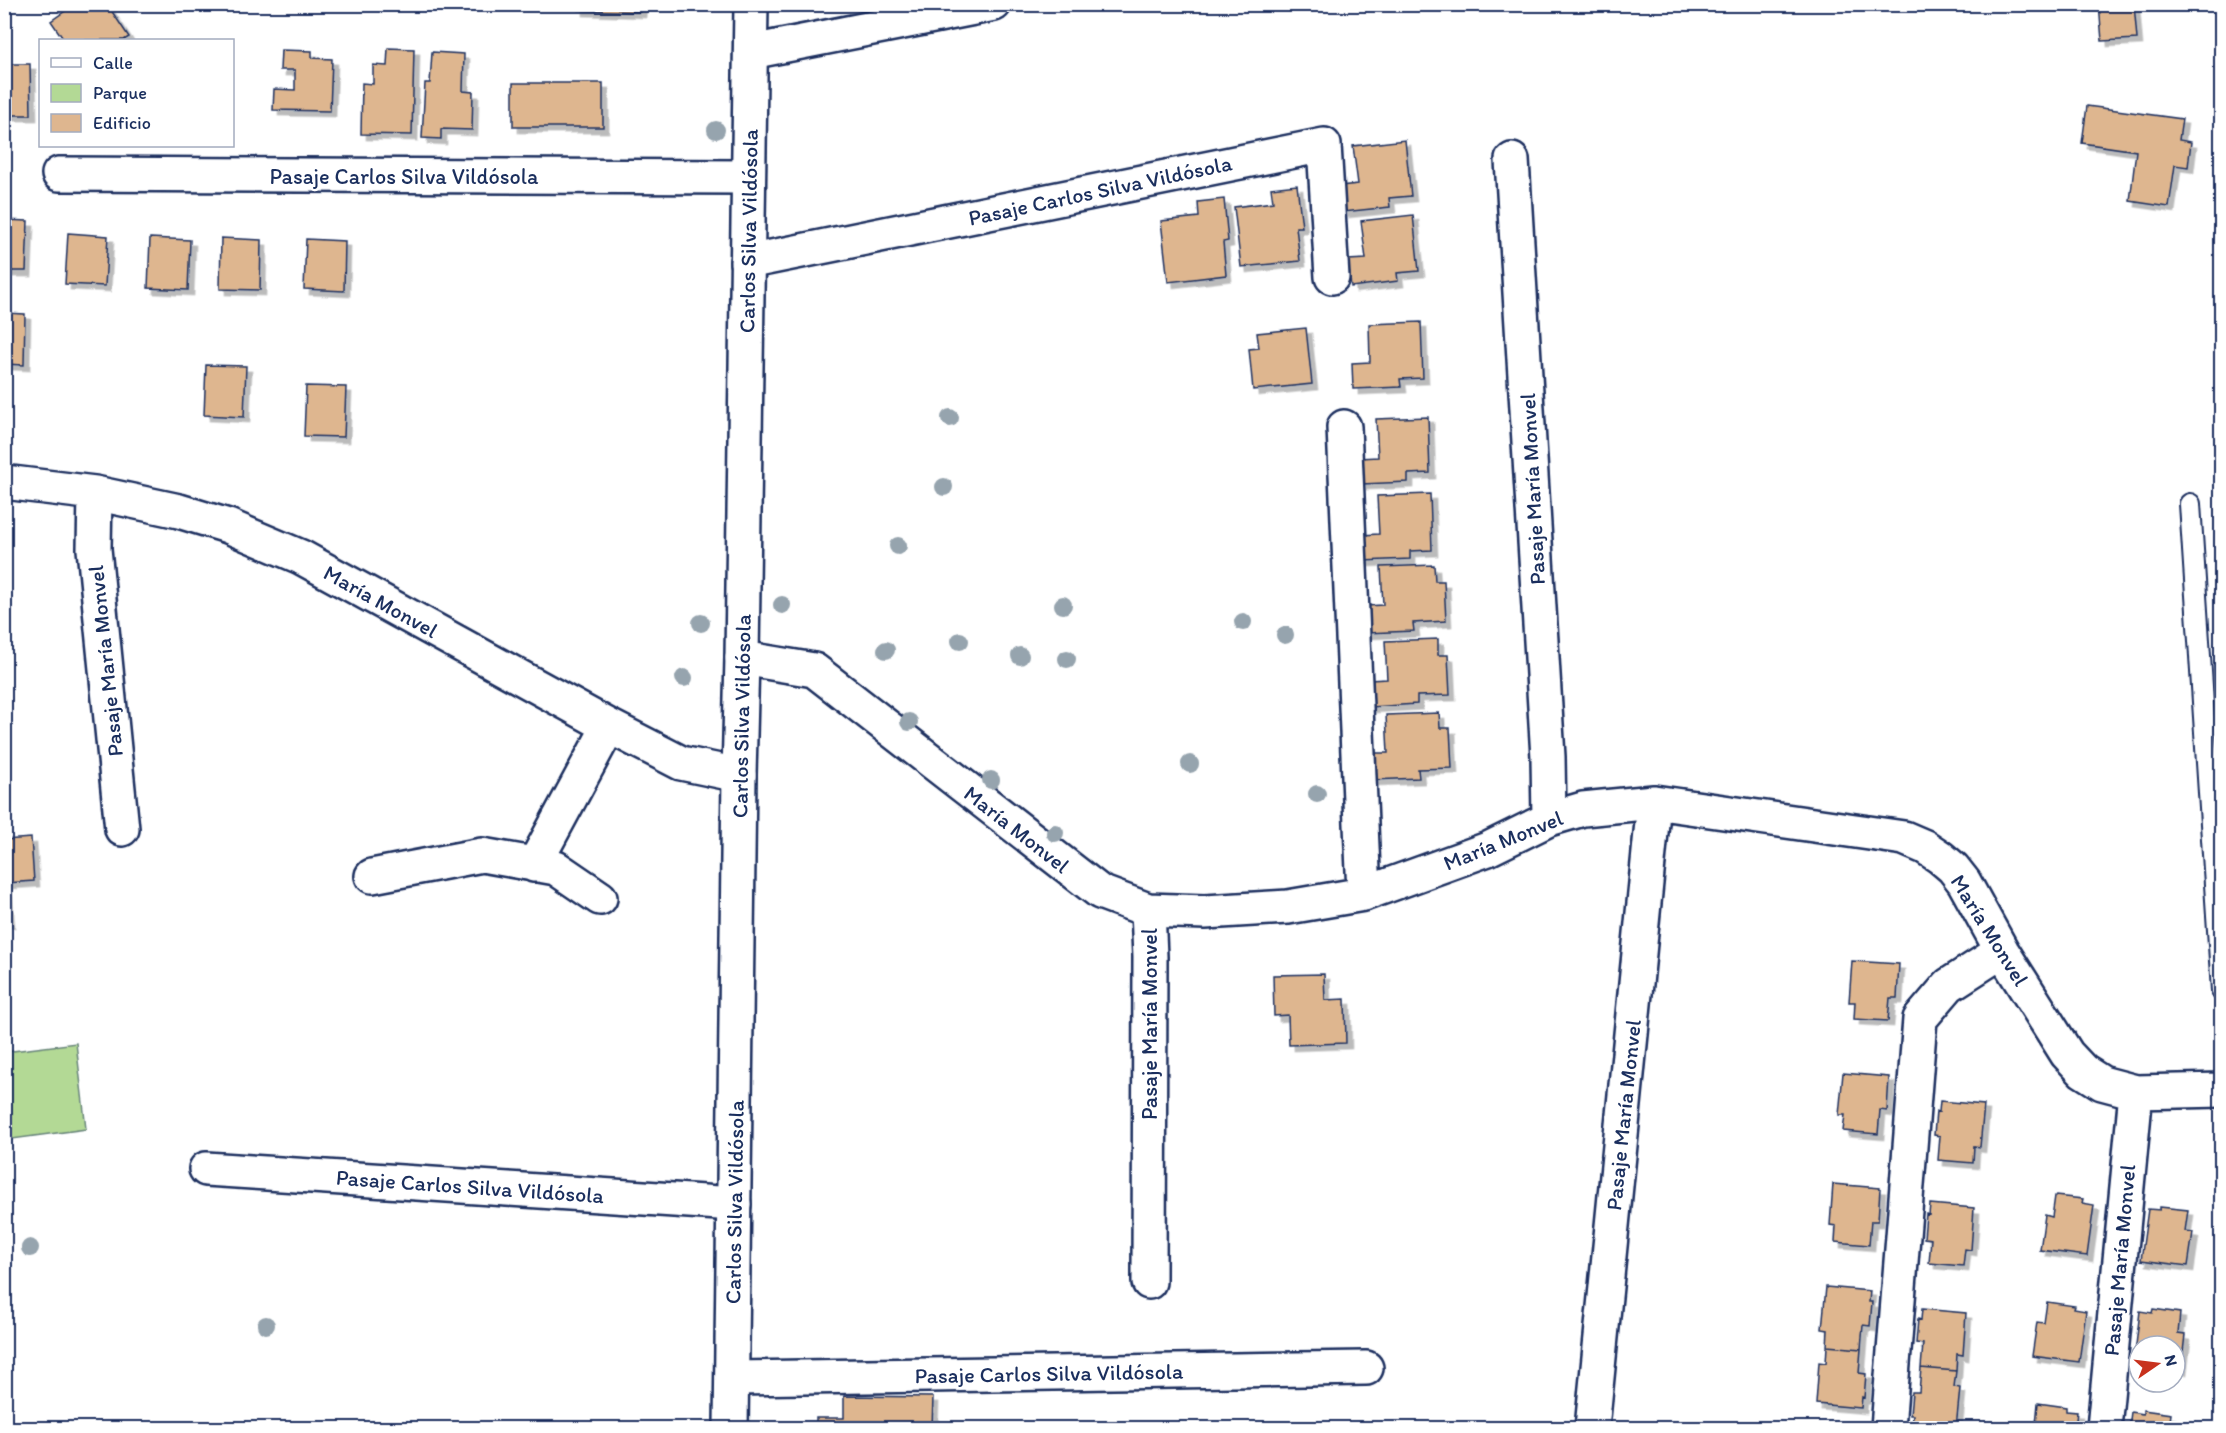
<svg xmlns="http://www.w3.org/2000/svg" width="2226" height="1433" viewBox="0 0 2226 1433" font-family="Itim,sans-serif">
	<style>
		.green { fill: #b3d995; stroke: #67847a; stroke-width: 1.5 }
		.building { fill: #deb68f; stroke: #1b2f5e; stroke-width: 1.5; filter: url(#shadow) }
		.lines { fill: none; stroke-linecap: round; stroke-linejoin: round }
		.lane-casing { stroke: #1b2f5e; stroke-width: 24 }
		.street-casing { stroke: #1b2f5e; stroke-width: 38 }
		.secondary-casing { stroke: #1b2f5e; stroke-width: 38 }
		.lane { stroke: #fff; stroke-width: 20 }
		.street { stroke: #fff; stroke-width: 33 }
		.secondary { stroke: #fff; stroke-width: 33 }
		.tree { fill: #96a4ae }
		.labels { text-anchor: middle; stroke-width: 4.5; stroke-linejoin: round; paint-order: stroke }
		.street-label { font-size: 22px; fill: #1b2f5e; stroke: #fff }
	</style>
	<defs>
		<filter id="shadow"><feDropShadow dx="5.5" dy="5.5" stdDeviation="0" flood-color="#0004"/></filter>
	</defs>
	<rect width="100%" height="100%" fill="#fff"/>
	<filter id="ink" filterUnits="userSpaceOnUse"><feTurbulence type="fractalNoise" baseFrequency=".0167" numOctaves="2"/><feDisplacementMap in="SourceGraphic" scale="12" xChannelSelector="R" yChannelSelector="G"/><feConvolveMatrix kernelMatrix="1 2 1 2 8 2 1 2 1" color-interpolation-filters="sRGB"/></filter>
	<g filter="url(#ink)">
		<path class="green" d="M 76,1043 L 86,1129 L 5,1140 L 5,1052 Z"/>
		<path class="building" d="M 61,4 L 107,4 L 129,37 L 124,40 L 64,40 L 51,21 L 65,11 Z
			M 578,4 L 641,4 L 640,12 L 578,10 Z
			M 2099,4 L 2134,4 L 2137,39 L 2102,41 Z
			M 388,48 L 414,49 L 412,135 L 361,134 L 362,83 L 373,84 L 373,65 L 387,66 Z
			M 281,50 L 312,51 L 312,58 L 332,59 L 330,111 L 273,110 L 274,89 L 295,90 L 295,70 L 280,70 Z
			M 432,52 L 464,54 L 463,91 L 473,92 L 472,130 L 441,129 L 441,139 L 422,138 L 425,83 L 430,83 Z
			M 4,64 L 30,64 L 31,115 L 4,115 Z
			M 513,83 L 603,83 L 603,127 L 513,127 Z
			M 2087,106 L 2182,119 L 2179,140 L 2191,142 L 2188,167 L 2175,165 L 2169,207 L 2130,201 L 2136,151 L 2082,143 Z
			M 1405,140 L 1411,196 L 1389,198 L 1390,207 L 1343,212 L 1340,186 L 1358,184 L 1353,146 Z
			M 1297,185 L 1302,227 L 1296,227 L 1300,261 L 1241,267 L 1234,207 L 1273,202 L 1271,188 Z
			M 1224,199 L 1228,241 L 1223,242 L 1226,275 L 1168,282 L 1161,221 L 1199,217 L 1198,202 Z
			M 1413,215 L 1419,271 L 1397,273 L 1398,281 L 1351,287 L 1348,260 L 1366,259 L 1361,221 Z
			M 4,220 L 28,221 L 26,271 L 4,271 Z
			M 68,233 L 108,236 L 105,286 L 65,284 Z
			M 150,238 L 190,240 L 188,290 L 148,288 Z
			M 221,238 L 261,240 L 260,290 L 220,289 Z
			M 306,239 L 345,241 L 344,291 L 304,289 Z
			M 4,313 L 25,314 L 24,365 L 4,364 Z
			M 1421,322 L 1423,378 L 1400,379 L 1401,387 L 1353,389 L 1352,363 L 1370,362 L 1369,324 Z
			M 1306,328 L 1312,384 L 1253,390 L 1249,349 L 1259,348 L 1257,333 Z
			M 206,365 L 246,366 L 244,417 L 204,415 Z
			M 306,386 L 346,387 L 344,437 L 304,436 Z
			M 1428,417 L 1430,473 L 1408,474 L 1408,482 L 1361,484 L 1359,458 L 1378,457 L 1376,419 Z
			M 1430,494 L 1432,550 L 1410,551 L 1410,559 L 1362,561 L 1361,535 L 1379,534 L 1377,496 Z
			M 1434,565 L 1435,581 L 1444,581 L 1446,621 L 1413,623 L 1414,631 L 1366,633 L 1365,606 L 1383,605 L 1381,567 Z
			M 1438,639 L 1438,655 L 1448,655 L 1450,695 L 1417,696 L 1417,704 L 1370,707 L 1369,680 L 1387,679 L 1385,641 Z
			M 1439,713 L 1440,728 L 1450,728 L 1452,768 L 1418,769 L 1419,778 L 1372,780 L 1371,753 L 1388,753 L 1386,715 Z
			M 2222,713 L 2222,755 L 2220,755 L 2215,714 Z
			M 2222,767 L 2222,825 L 2216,825 L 2210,768 Z
			M 31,838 L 34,881 L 6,883 L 9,922 L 4,922 L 4,840 Z
			M 1852,961 L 1899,964 L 1897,998 L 1890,998 L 1888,1021 L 1854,1019 L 1855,1002 L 1849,1002 Z
			M 1324,974 L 1325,1000 L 1345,999 L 1346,1043 L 1289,1045 L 1288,1015 L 1274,1016 L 1273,975 Z
			M 1843,1073 L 1889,1077 L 1887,1111 L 1880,1110 L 1878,1134 L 1843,1131 L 1845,1115 L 1839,1115 Z
			M 1940,1101 L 1984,1105 L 1980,1147 L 1974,1146 L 1973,1163 L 1938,1160 L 1940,1136 L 1934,1135 L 1936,1111 L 1939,1112 Z
			M 1833,1184 L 1880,1188 L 1878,1221 L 1871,1221 L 1869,1245 L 1835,1242 L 1836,1226 L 1830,1225 Z
			M 2055,1196 L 2083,1199 L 2082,1203 L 2094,1205 L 2087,1256 L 2040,1250 L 2045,1215 L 2052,1217 Z
			M 1930,1204 L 1974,1208 L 1971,1250 L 1965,1249 L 1963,1266 L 1929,1263 L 1931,1239 L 1924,1238 L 1926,1214 L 1929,1215 Z
			M 2160,1207 L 2188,1210 L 2185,1231 L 2193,1232 L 2188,1266 L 2141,1260 L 2148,1209 L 2160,1210 Z
			M 1826,1287 L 1870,1291 L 1869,1302 L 1872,1302 L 1870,1326 L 1863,1325 L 1861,1349 L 1827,1346 L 1828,1330 L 1822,1329 Z
			M 2047,1302 L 2075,1306 L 2074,1309 L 2086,1311 L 2079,1362 L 2032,1356 L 2037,1322 L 2044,1323 Z
			M 1922,1309 L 1966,1313 L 1963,1355 L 1957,1354 L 1956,1371 L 1921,1368 L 1923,1344 L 1916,1343 L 1918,1319 L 1921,1320 Z
			M 2153,1309 L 2180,1313 L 2178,1334 L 2185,1335 L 2181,1369 L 2175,1368 L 2175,1346 L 2139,1346 L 2139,1363 L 2134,1362 L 2140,1311 L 2152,1313 Z
			M 1827,1346 L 1861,1349 L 1859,1373 L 1866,1374 L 1864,1398 L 1862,1397 L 1861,1408 L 1816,1404 L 1819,1362 L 1826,1363 Z
			M 1921,1368 L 1956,1371 L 1954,1387 L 1960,1388 L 1956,1428 L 1912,1427 L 1913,1415 L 1910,1415 L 1912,1392 L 1919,1392 Z
			M 844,1396 L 933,1397 L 932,1428 L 816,1428 L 816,1418 L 844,1418 Z
			M 2038,1403 L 2066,1407 L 2066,1411 L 2077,1412 L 2075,1428 L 2027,1428 L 2028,1423 L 2036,1424 Z
			M 2143,1410 L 2171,1414 L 2169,1428 L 2129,1428 L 2131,1412 L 2143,1414 Z"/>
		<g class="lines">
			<g class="lane-casing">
				<path id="lane" d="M 2190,504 L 2222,991"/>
			</g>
			<g class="street-casing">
				<path id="street" d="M 751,52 L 994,4
					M 1512,160 L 1548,757 L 1549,819
					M 59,174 L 748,177
					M 747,262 L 1324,145 L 1332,277
					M 1344,427 L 1364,894
					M 4,482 L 95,493 L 179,511 L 228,526 L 301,557 L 609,726 L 681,763 L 739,775
					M 95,493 L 94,549 L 122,829
					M 742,658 L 814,670 L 1100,892 L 1148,910 L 1205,912 L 1288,907 L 1364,894 L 1488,849 L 1549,819 L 1583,809 L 1654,802 L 1904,838 L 1925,847 L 1940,857 L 1953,868 L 1964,882 L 2002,951 L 2067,1054 L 2083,1071 L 2102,1083 L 2136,1092 L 2222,1090
					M 534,865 L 609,726
					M 372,876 L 482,855 L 556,868 L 600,898
					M 1148,910 L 1150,957 L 1149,1282
					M 206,1169 L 734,1204
					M 732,1378 L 1366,1368
					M 1592,1428 L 1654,802
					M 1888,1428 L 1920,1019 L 1949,985 L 2002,951
					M 2104,1428 L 2136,1092"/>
			</g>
			<g class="secondary-casing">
				<path id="secondary" d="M 731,1428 L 739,775 L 742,658 L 751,4"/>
			</g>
			<use href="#lane" class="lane"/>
			<use href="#street" class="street"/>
			<use href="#secondary" class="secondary"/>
		</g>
		<g class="tree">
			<circle cx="716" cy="130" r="9"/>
			<circle cx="950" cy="418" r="9"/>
			<circle cx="944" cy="487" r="9"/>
			<circle cx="898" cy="546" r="9"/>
			<circle cx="782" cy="605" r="9"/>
			<circle cx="1063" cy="605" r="9"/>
			<circle cx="1243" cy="622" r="9"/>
			<circle cx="701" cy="623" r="9"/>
			<circle cx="1285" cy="635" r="9"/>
			<circle cx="960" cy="641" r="9"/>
			<circle cx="886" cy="650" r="9"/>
			<circle cx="1020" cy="656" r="9"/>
			<circle cx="1067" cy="659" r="9"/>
			<circle cx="684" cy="678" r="9"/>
			<circle cx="909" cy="722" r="9"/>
			<circle cx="1190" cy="764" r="9"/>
			<circle cx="991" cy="780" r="9"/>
			<circle cx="1317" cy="794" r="9"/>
			<circle cx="1055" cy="833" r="9"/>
			<circle cx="30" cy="1248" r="9"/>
			<circle cx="266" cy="1325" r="9"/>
		</g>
	</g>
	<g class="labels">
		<g class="street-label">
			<text x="404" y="184">Pasaje Carlos Silva Vildósola</text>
			<text transform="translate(1100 190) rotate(-12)" y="8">Pasaje Carlos Silva Vildósola</text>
			<text transform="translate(748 231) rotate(-89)" y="8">Carlos Silva Vildósola</text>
			<text transform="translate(1532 489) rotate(-93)" y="8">Pasaje María Monvel</text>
			<text transform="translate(381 601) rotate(29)" y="8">María Monvel</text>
			<text transform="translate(105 661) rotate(-96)" y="8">Pasaje María Monvel</text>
			<text transform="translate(741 716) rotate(-89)" y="8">Carlos Silva Vildósola</text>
			<text transform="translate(1017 829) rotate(38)" y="8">María Monvel</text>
			<text transform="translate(1503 840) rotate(-22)" y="8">María Monvel</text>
			<text transform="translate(1990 930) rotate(58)" y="8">María Monvel</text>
			<text transform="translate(1149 1024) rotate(-90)" y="8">Pasaje María Monvel</text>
			<text transform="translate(1623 1115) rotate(-84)" y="8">Pasaje María Monvel</text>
			<text transform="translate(470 1186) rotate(4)" y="8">Pasaje Carlos Silva Vildósola</text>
			<text transform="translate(734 1202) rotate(-89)" y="8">Carlos Silva Vildósola</text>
			<text transform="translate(2119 1260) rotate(-85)" y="8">Pasaje María Monvel</text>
			<text transform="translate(1049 1373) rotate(-1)" y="8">Pasaje Carlos Silva Vildósola</text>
		</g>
	</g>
	<rect width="2226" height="1433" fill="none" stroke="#fff" stroke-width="24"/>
	<rect x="12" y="12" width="2202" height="1409" fill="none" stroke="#1b2f5e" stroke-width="2" filter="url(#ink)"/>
	<rect x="39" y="39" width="195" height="108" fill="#ffffff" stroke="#a4acbf" stroke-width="1.5"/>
	<rect x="51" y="58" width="30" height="9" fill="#ffffff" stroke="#a4acbf" stroke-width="1.5"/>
	<text x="93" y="69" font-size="18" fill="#1b2f5e">Calle</text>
	<rect x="51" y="84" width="30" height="18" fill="#b3d995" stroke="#a4acbf" stroke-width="1.5"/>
	<text x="93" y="99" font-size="18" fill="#1b2f5e">Parque</text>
	<rect x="51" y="114" width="30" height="18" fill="#deb68f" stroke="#a4acbf" stroke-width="1.5"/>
	<text x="93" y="129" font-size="18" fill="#1b2f5e">Edificio</text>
	<g transform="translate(2157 1364) rotate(76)"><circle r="28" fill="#ffffff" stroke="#a4acbf" stroke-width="1.5"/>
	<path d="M0-4.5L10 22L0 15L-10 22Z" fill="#c8321e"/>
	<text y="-9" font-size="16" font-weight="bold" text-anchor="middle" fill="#1b2f5e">N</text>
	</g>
</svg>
